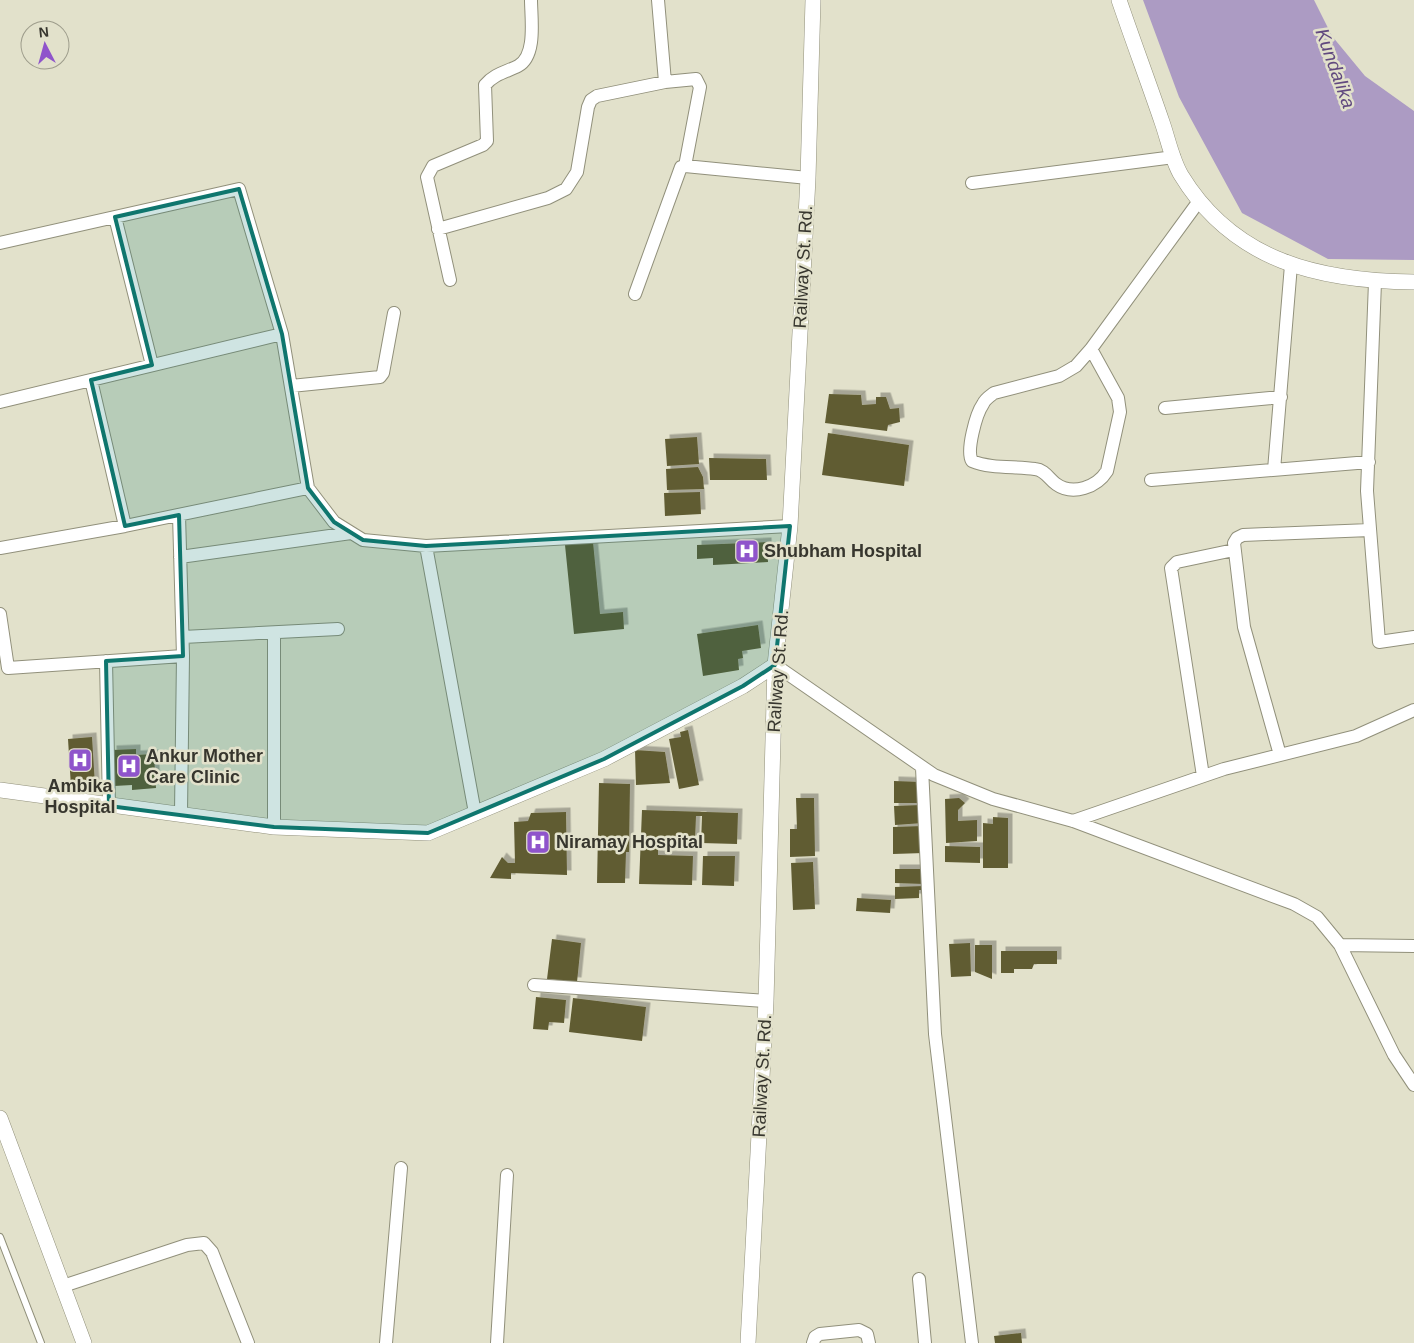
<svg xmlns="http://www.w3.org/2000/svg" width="1414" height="1343" viewBox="0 0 1414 1343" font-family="Helvetica,sans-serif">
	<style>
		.water { fill: #ac9bc3 }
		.building { fill: #605c33; filter: url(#shadow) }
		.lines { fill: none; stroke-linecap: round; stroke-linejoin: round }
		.service-casing { stroke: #91907b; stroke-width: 8 }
		.minor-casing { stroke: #91907b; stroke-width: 14 }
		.tertiary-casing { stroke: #91907b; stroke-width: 16 }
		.service { stroke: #fff; stroke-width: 6 }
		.minor { stroke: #fff; stroke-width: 12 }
		.tertiary { stroke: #fff; stroke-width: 15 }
		.marked { fill: #0f766e; fill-opacity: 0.2; stroke: #0f766e; stroke-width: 4; stroke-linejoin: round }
		.labels { text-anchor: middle; stroke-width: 5; stroke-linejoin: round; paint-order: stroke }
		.street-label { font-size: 18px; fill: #37362e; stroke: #e2e1cb }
		.poi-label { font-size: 18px; font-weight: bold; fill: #37362e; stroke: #e2e1cb; text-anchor: start }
		.water-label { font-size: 19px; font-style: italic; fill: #61497f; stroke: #e2e1cb }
	</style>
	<defs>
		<filter id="shadow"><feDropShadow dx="4.5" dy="-4.5" stdDeviation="0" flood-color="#0004"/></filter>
	</defs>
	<rect width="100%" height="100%" fill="#e2e1cb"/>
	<path class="water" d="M 1143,0 L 1314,0 L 1332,36 L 1365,76 L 1414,111 L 1414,260 L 1328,259 L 1242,213 L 1179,97 Z"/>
	<path class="building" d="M 829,394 L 861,395 L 862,405 L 876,404 L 876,397 L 886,397 L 890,409 L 899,408 L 900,422 L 888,425 L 887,431 L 825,423 Z
		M 828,433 L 909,445 L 904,486 L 822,475 Z
		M 697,437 L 699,464 L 667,466 L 665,439 Z
		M 709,458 L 766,459 L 767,480 L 710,480 Z
		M 698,467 L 703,477 L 704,489 L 667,490 L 666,469 Z
		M 700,492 L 701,514 L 665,516 L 664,493 Z
		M 593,542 L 600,614 L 623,612 L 624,629 L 574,634 L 565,545 Z
		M 767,542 L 768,562 L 713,565 L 713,558 L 697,559 L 697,545 Z
		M 758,625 L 761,648 L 742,651 L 743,658 L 738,659 L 739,670 L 703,676 L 697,634 Z
		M 688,730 L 699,785 L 679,789 L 669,739 L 681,737 L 680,732 Z
		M 92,737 L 95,785 L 71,787 L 68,739 Z
		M 136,749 L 136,755 L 154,754 L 156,788 L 132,790 L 132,785 L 114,786 L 112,750 Z
		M 635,750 L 665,752 L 670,783 L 636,785 Z
		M 894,781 L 921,782 L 921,803 L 894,803 Z
		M 599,783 L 630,784 L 629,852 L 626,852 L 625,883 L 597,883 Z
		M 796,798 L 814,798 L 815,856 L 790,857 L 790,829 L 797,829 Z
		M 959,798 L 965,803 L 958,810 L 958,821 L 977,820 L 977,841 L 946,843 L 945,799 Z
		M 921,805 L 923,823 L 895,825 L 894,806 Z
		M 642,810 L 738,813 L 737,844 L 701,843 L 702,816 L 696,816 L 695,840 L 658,839 L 658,855 L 693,856 L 692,885 L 639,884 Z
		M 566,812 L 567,875 L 511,873 L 511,879 L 490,878 L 502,857 L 508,863 L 515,863 L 514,822 L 528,821 L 531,813 Z
		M 993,817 L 1008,818 L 1008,868 L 983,868 L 983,823 L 993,824 Z
		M 923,826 L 924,853 L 893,854 L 893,827 Z
		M 945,846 L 980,847 L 980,863 L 945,862 Z
		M 703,856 L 735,856 L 734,886 L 702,885 Z
		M 813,862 L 815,909 L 793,910 L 791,863 Z
		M 895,869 L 921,869 L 924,884 L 895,883 Z
		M 924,886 L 924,890 L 919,890 L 919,898 L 895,899 L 895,887 Z
		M 857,898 L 891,900 L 890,913 L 856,911 Z
		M 552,939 L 581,943 L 577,982 L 547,979 Z
		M 970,943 L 971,976 L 951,977 L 949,944 Z
		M 975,945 L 992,945 L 992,979 L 975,972 Z
		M 1001,951 L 1057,951 L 1057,964 L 1034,964 L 1032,969 L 1014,969 L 1014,973 L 1001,973 Z
		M 536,997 L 566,1000 L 564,1023 L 549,1022 L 548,1030 L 533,1029 Z
		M 573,998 L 646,1007 L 642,1041 L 569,1032 Z
		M 1021,1333 L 1022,1343 L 995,1343 L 994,1336 Z"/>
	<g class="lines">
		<g class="service-casing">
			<path id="service" d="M 0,1237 L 41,1343"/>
		</g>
		<g class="minor-casing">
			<path id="minor" d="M 658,0 L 665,82
				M 972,183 L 1174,157
				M 115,217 L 152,365
				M 438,229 L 548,198 L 566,189 L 577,172 L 588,107 L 591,100 L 597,96 L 665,82 L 696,79 L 700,87 L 685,166
				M 0,243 L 239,189 L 282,334 L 308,488 L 125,526 L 0,548
				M 450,280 L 427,177 L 433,166 L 483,145 L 487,141 L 485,85 C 494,74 506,72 518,66 C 537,56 531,18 531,0
				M 1375,282 L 1367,491 L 1379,642 L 1414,637
				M 635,294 L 681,167 L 685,166 L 808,178
				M 1091,349 L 1118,398 L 1120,412 L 1107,471 C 1097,487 1073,496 1056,484 C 1048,478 1045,470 1035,469 C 1015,466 991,469 972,461 C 966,451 976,414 983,404 C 985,399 990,396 994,393 L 1059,376 L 1076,366 L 1091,349 L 1199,201
				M 91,380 L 125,526
				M 291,386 L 380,377 L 383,373 L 394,313
				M 0,402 L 282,334
				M 1165,408 L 1281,397
				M 1274,470 L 1291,265
				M 1151,480 L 1369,462
				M 308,488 L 334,522 L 363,540 L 426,546 L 790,526
				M 179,515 L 183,656 L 181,813
				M 426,546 L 475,813
				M 180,557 L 351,533
				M 0,614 L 8,668 L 183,656
				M 183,637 L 338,629
				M 106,661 L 109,806
				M 775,665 L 934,775 L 993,799 L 1073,821 L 1294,904 L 1317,917 L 1340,945 L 1394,1055 L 1414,1085
				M 1280,755 L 1244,627 L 1234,543 L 1237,538 L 1243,535 L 1370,530
				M 922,768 L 935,1034 L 972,1343
				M 1203,776 L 1171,568 L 1177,562 L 1234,550
				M 1073,821 L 1224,769 L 1356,736 L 1414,710
				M 274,827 L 274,633
				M 1340,945 L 1414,946
				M 534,985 L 766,1001
				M 919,1279 L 925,1343
				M 63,1286 L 187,1245 L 204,1243 L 212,1252 L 248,1343
				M 386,1343 L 401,1168
				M 497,1343 L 507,1175
				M 813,1343 L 815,1337 L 820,1334 L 859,1330 L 867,1334 L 869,1343"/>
		</g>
		<g class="tertiary-casing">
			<path id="tertiary" d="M 1119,0 C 1133,41 1148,81 1162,122 C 1168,139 1172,160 1181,175 C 1234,262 1320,281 1414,282
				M 0,790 L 274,827 L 428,833 L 604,759 L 743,686 L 775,665
				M 0,1118 L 84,1343
				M 748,1343 L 766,1001 L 775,665 L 790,526 L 808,178 L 813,0"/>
		</g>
		<use href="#service" class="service"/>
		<use href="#minor" class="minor"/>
		<use href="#tertiary" class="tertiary"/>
	</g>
	<path class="marked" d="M 239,189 L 282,334 L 308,488 L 334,522 L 363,540 L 426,546 L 790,526 L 775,665 L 743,686 L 604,759 L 428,833 L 274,827 L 109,806 L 106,661 L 183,656 L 179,515 L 125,526 L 91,380 L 152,365 L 115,217 Z"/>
	<defs>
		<g id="hospital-square" transform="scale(1.25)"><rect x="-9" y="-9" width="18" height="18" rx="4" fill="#8f54cb" stroke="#e2e1cb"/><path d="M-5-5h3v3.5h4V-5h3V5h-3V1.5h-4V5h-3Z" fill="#fff"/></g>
	</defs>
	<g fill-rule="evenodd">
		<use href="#hospital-square" x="747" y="551"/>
		<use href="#hospital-square" x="80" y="760"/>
		<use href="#hospital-square" x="129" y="766"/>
		<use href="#hospital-square" x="538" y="842"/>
	</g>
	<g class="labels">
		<g class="street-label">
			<text transform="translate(803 267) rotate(-87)" y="6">Railway St. Rd.</text>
			<text transform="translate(778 671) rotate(-86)" y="6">Railway St. Rd.</text>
			<text transform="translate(762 1076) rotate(-87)" y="6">Railway St. Rd.</text>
		</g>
		<g class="poi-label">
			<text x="764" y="557">Shubham Hospital</text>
			<text x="146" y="762">Ankur Mother<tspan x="146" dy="21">Care Clinic</tspan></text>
			<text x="80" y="792" text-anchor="middle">Ambika<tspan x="80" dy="21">Hospital</tspan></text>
			<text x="556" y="848">Niramay Hospital</text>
		</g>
		<g class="water-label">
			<text transform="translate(1336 68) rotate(70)" y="7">Kundalika</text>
		</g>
	</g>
	<g transform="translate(45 45) rotate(354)"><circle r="24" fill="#e2e1cb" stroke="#9e9d8c"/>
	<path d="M0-4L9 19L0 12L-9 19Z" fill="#8f54cb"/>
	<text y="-8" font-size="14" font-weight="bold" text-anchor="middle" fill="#37362e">N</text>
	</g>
</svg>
